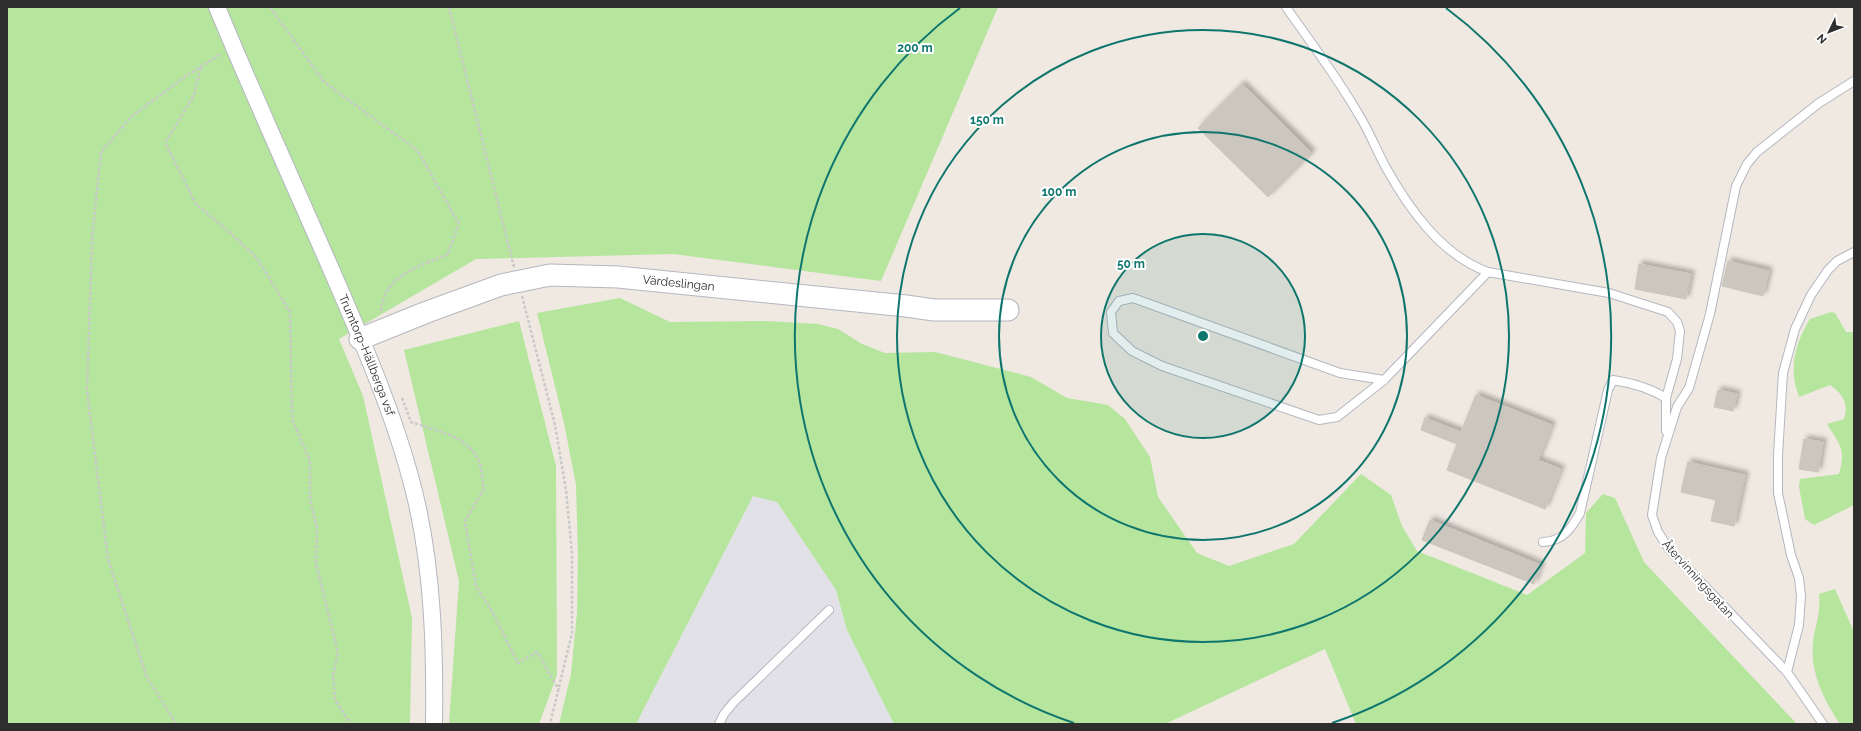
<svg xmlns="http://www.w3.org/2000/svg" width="1861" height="731" viewBox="0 0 1861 731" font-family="Raleway,sans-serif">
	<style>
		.industrial { fill: #e3e1e8 }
		.green { fill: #b6e59e }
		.building { fill: #cbc7bf; stroke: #cbc5ba; filter: url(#shadow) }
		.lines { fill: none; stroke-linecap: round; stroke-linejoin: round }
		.service-casing { stroke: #b4b7c1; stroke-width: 10 }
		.minor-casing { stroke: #b4b7c1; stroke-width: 18 }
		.tertiary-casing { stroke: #b4b7c1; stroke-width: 23 }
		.path { stroke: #c9c9c9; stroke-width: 2.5; stroke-dasharray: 3 2; stroke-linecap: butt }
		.service { stroke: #fff; stroke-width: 8 }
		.minor { stroke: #fff; stroke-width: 16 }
		.tertiary { stroke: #fff; stroke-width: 21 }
		.ring { fill: none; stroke: #0f766e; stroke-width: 2 }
		.labels { text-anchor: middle; stroke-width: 4; stroke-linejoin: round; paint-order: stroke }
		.street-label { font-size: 12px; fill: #2e2e2e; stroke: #fff }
		.centre { fill: #0f766e; stroke: #fff; stroke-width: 2 }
		.ring-label { font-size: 12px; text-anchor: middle; font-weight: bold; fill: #0f766e; stroke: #fff; stroke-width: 4; stroke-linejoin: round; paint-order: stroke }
	</style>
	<defs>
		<filter id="shadow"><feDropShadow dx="3.5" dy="-3.5" stdDeviation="2" flood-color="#0004"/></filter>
	</defs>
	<rect width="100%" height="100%" fill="#efe9e1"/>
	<path class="industrial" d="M 753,496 L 777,502 L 836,590 L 847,630 L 894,724 L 636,724 Z"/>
	<path class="green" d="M 7,7 L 998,7 L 881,281 L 673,254 L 476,259 L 339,339 L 363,396 L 412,618 L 410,724 L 7,724 Z
		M 620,298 L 670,322 L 767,321 L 818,324 L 838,329 L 862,344 L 885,353 L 935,352 L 1031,377 L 1067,398 L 1108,405 L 1125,419 L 1150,457 L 1158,497 L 1197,553 L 1229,566 L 1294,544 L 1361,474 L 1391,495 L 1402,526 L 1417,551 L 1527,595 L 1585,553 L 1586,513 L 1603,494 L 1615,498 L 1644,562 L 1797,724 L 1356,724 L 1325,649 L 1165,724 L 894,724 L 847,630 L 836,590 L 777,502 L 753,496 L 636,724 L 559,724 L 571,674 L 577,612 L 578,555 L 576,485 L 564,423 L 537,313 Z
		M 1831,312 L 1835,313 L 1846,332 L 1854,332 L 1854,505 L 1814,525 L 1805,519 L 1799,487 L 1800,479 L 1839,474 C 1846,449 1840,445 1827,424 L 1844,419 C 1849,404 1843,394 1830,385 L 1799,397 C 1797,390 1794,382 1794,375 C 1792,356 1800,335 1810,319 Z
		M 519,321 L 556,466 L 557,675 L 539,724 L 449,724 L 459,581 L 404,350 Z
		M 1835,589 L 1854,632 L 1854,724 L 1840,724 C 1824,700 1810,673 1813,643 C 1815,624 1821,616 1819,594 Z"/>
	<path class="building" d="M 1242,84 L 1312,153 L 1268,197 L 1198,128 Z
		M 1728,261 L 1769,271 L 1763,296 L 1722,286 Z
		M 1639,264 L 1691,274 L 1686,299 L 1635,289 Z
		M 1718,390 L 1737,394 L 1733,411 L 1714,407 Z
		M 1476,395 L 1552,425 L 1538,460 L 1561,469 L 1545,509 L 1447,470 L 1457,444 L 1421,430 L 1425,418 L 1461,432 Z
		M 1804,439 L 1823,442 L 1818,472 L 1799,469 Z
		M 1688,462 L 1745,475 L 1734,526 L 1711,521 L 1716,500 L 1681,492 Z
		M 1430,520 L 1541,565 L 1534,584 L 1422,540 Z"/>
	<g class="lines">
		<g class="service-casing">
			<path id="service" d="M 1286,7 C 1311,43 1337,77 1359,115 C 1369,131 1376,149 1385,166 C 1409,209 1441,255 1488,272 L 1609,293 L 1668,312 L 1677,322 L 1680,331 L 1677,359 L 1666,398 L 1666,431
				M 1384,380 L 1340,373 L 1133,298 L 1119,301 L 1111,312 L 1113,333 L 1132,351 L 1162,366 L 1319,420 L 1337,417 L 1384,380 L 1488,272
				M 1543,542 C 1563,541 1571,529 1580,513 L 1608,390 L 1613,380 C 1632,383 1650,388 1666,398
				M 1787,672 L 1799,625 L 1801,596 L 1799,578 L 1791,555 L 1778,493 L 1778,455 L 1783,373 L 1795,329 L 1811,295 L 1828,270 L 1837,261 L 1854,252
				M 719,724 L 724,714 L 734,702 L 829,610
				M 1823,724 L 1787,672 L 1669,549 L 1658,532 L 1652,515 L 1661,458 L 1677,407 L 1689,388 L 1710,314 L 1736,186 L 1747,164 L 1757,152 L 1819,103 L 1854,81"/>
		</g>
		<g class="minor-casing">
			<g id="minor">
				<path id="s1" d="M 217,7 C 254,97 295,186 334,276 C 366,350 399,425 417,504 C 433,576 435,651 434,724"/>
			</g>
		</g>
		<g class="tertiary-casing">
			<g id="tertiary">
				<path id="s2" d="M 360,339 L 427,312 L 501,285 L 550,275 L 618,277 L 906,306 L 934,310 L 1008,310"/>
			</g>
		</g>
		<path class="path" d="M 270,7 L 324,82 L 418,151 L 459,224 L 447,255 C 418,266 382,277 381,313
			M 449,7 L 514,267
			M 201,68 L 193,97 L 165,143 L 196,204 L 227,230 L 257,258 L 290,312 L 292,419 L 310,461 L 310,500 L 317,528 L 316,563 L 338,653 L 333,675 L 335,700 L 351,724
			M 522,296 L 555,425 L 566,490 L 572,554 L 572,633 L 550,724
			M 402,398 L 411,422 C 434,430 469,436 479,461 C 482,469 482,480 484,489 L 465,521 L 476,586 L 493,613 L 518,663 L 537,652 L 559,690
			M 176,724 L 146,675 L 108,559 L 87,391 L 92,239 L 101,152 L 132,116 L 186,76 L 221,54"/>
		<use href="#service" class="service"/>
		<use href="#minor" class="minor"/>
		<use href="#tertiary" class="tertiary"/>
	</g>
	<circle cx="1203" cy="336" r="102" fill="#0f766e" fill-opacity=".12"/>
	<g class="ring">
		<circle cx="1203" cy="336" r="102"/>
		<circle cx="1203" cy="336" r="204"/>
		<circle cx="1203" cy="336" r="306"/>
		<path d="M1074 723A408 408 0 0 1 960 8M1446 8A408 408 0 0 1 1332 723"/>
	</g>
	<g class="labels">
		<g class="street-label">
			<text dy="4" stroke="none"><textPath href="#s2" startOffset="330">Värdeslingan</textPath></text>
			<text dy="4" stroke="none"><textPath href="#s1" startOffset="379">Trumtorp-Hällberga vsf</textPath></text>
			<text transform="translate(1698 579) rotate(48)" y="4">Återvinningsgatan</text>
		</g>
	</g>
	<circle cx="1203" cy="336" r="6" class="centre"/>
	<g class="ring-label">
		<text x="915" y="52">200 m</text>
		<text x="987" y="124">150 m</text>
		<text x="1059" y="196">100 m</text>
		<text x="1131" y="268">50 m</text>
	</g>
	<rect width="1861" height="731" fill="none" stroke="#2e2e2e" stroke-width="16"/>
	<g transform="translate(1829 32) rotate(227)" stroke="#ffffff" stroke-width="3" paint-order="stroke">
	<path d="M0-3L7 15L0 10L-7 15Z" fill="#2e2e2e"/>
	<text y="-6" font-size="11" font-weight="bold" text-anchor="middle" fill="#2e2e2e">N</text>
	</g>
</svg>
